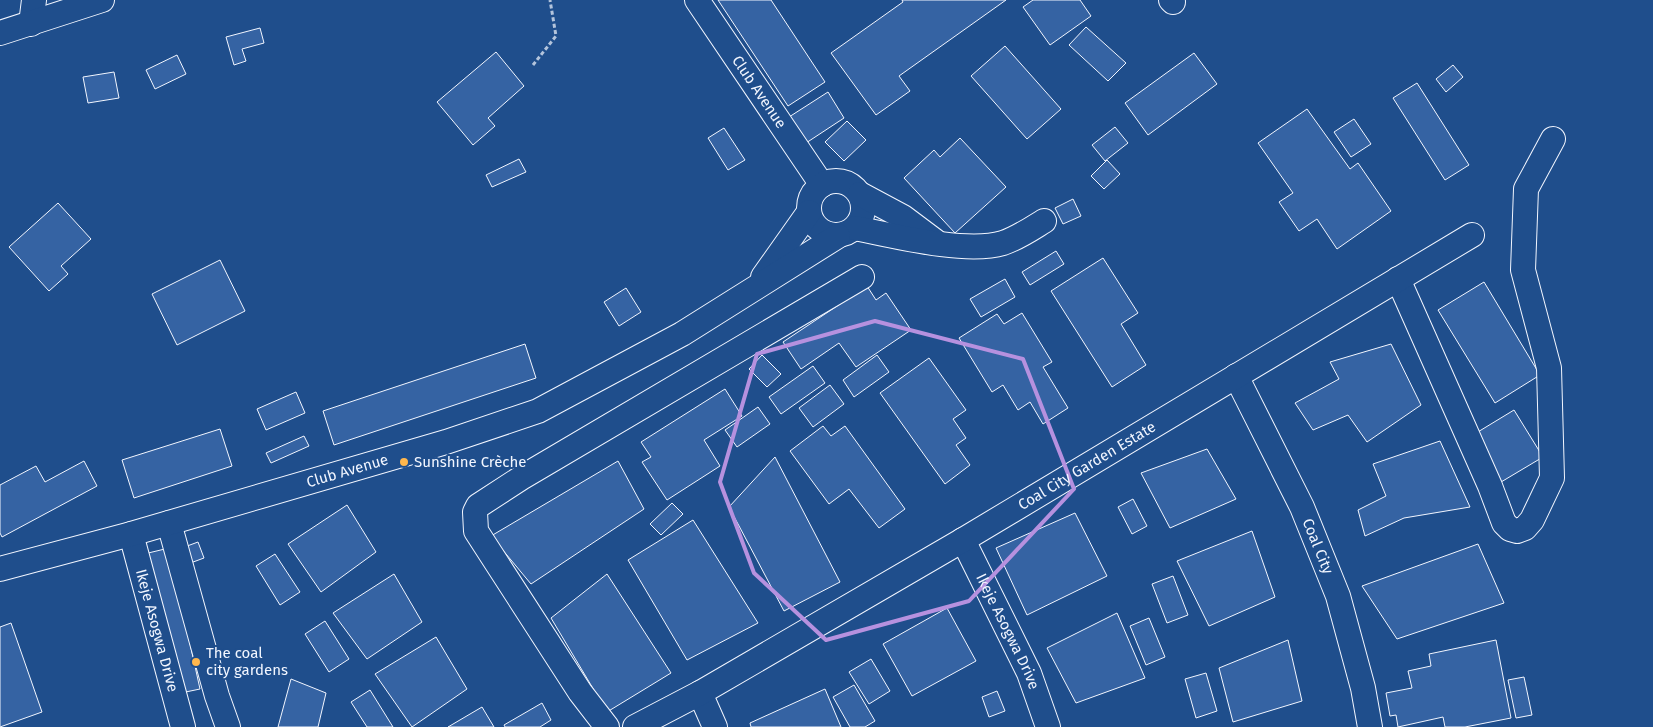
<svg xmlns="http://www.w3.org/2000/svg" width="1653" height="727" viewBox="0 0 1653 727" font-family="'Fira Sans',sans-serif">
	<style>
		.building { fill: #3563a3; stroke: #f2f6ff }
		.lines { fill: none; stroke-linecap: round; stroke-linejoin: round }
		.minor-casing { stroke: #f2f6ff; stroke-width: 26 }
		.path { stroke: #b3c4dc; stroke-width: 3; stroke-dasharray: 4 2.5; stroke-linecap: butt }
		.minor { stroke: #1f4e8c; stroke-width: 24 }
		.marked { fill: none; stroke: #b691df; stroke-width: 4; stroke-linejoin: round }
		.poi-dot { fill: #ffb74d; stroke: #1f4e8c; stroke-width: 2 }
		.labels { text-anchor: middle; stroke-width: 4; stroke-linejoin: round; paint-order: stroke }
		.street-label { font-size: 15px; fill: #f2f6ff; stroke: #1f4e8c }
		.poi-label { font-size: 15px; fill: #f2f6ff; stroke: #1f4e8c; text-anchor: start }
	</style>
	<rect width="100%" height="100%" fill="#1f4e8c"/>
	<path class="building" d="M 718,0 L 771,0 L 825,82 L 788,106 Z
		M 902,0 L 1006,0 L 899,76 L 910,91 L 876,115 L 831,53 L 903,2 Z
		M 1033,0 L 1080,0 L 1091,16 L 1050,45 L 1023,7 Z
		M 1086,27 L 1126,63 L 1108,81 L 1069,45 Z
		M 260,28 L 264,43 L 242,49 L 246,61 L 234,65 L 226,37 Z
		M 1005,46 L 1061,109 L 1027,139 L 971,76 Z
		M 496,52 L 524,86 L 488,118 L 495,126 L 473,145 L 437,102 Z
		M 1194,53 L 1217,84 L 1148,135 L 1125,103 Z
		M 177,55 L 186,74 L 155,89 L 146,70 Z
		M 1453,65 L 1463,77 L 1446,92 L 1436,79 Z
		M 114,72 L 119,98 L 88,103 L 83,77 Z
		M 1417,83 L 1469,165 L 1445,180 L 1393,98 Z
		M 828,92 L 844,118 L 806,143 L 789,117 Z
		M 1307,109 L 1350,169 L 1358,163 L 1391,211 L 1337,249 L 1317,219 L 1299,231 L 1279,202 L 1293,193 L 1258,143 Z
		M 1354,119 L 1371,144 L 1351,157 L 1334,132 Z
		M 847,121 L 866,140 L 844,161 L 825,142 Z
		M 1115,127 L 1128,143 L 1105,161 L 1092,145 Z
		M 724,128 L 745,160 L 728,170 L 708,138 Z
		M 960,138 L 1006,187 L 955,233 L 904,178 L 934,150 L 940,157 Z
		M 519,159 L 526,172 L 492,187 L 486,175 Z
		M 1107,160 L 1120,174 L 1104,189 L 1091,176 Z
		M 1073,199 L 1081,216 L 1063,224 L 1055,208 Z
		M 58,203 L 91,239 L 61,266 L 68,274 L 49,291 L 9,247 Z
		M 1056,251 L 1064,264 L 1030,285 L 1022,272 Z
		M 1103,258 L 1138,313 L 1121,324 L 1146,365 L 1112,387 L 1051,291 Z
		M 220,260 L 245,311 L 177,345 L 152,294 Z
		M 1005,279 L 1015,297 L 981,317 L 970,299 Z
		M 1484,282 L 1540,375 L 1495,403 L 1438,310 Z
		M 867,286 L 876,300 L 886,293 L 911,330 L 856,367 L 839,343 L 801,369 L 783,342 Z
		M 626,288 L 641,312 L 619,326 L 604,302 Z
		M 1022,313 L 1052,362 L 1043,367 L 1068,408 L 1043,424 L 1030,402 L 1018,410 L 1003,385 L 992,392 L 959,338 L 997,314 L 1004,324 Z
		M 525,344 L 536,378 L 334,445 L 323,411 Z
		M 1391,344 L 1421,405 L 1367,442 L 1348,415 L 1313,430 L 1295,403 L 1339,379 L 1330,362 Z
		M 762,355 L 781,374 L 767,387 L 749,369 Z
		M 877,355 L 889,372 L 854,397 L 843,380 Z
		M 929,358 L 966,410 L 953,419 L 966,438 L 956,445 L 970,465 L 945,484 L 880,393 Z
		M 813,366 L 825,383 L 781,414 L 769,397 Z
		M 830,385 L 844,404 L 813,427 L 799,408 Z
		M 725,389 L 742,416 L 704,440 L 720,466 L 667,500 L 642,462 L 651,457 L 641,442 Z
		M 296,392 L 305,413 L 266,430 L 257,409 Z
		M 758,407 L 770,424 L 737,447 L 725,430 Z
		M 1514,410 L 1543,457 L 1491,488 L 1463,441 Z
		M 823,426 L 831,436 L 845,426 L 905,509 L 879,528 L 849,489 L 829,504 L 790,451 Z
		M 220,429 L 232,466 L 134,498 L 122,460 Z
		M 304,436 L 309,446 L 271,463 L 266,453 Z
		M 1440,441 L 1470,507 L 1404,518 L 1365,536 L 1358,510 L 1386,496 L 1373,464 Z
		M 1207,449 L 1236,499 L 1170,528 L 1141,473 Z
		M 775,457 L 840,582 L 784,611 L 729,507 Z
		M 84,461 L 97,486 L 2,537 L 0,533 L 0,485 L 36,466 L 45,482 Z
		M 618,461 L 644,509 L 531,584 L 491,536 Z
		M 1133,499 L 1147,526 L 1132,534 L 1118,507 Z
		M 672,503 L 683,514 L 661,535 L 650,524 Z
		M 347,505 L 376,552 L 321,592 L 288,544 Z
		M 1075,513 L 1107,576 L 1027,615 L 996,548 Z
		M 693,520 L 758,623 L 687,660 L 628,560 Z
		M 1252,531 L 1275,597 L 1209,626 L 1177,561 Z
		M 198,542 L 204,558 L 185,565 L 179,549 Z
		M 1478,544 L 1504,603 L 1397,639 L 1362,586 Z
		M 169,548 L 200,689 L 176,694 L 144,554 Z
		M 275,554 L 300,592 L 280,605 L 256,566 Z
		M 394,574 L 422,622 L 367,659 L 333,613 Z
		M 607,574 L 671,673 L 607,712 L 551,618 Z
		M 1173,576 L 1188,615 L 1167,623 L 1152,584 Z
		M 947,608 L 976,661 L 912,696 L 883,644 Z
		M 1117,613 L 1145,678 L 1076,703 L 1047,648 Z
		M 1149,618 L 1165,657 L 1146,665 L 1130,626 Z
		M 325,621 L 349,659 L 329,672 L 305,634 Z
		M 11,623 L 42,712 L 0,727 L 0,627 Z
		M 436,637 L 467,689 L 412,727 L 375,674 Z
		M 1288,640 L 1302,701 L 1233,722 L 1219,668 Z
		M 1496,640 L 1511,718 L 1465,727 L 1445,727 L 1443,717 L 1398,727 L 1396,715 L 1390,716 L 1386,693 L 1412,688 L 1408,671 L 1431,666 L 1429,654 Z
		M 871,659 L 890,691 L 869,704 L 849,672 Z
		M 1206,673 L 1217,711 L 1196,718 L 1185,679 Z
		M 1524,677 L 1532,715 L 1516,718 L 1508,680 Z
		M 291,679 L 326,693 L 318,727 L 278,727 Z
		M 854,685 L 875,721 L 865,727 L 850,727 L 833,697 Z
		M 825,689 L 841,727 L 751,727 L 750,723 Z
		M 370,690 L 393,727 L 367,727 L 351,702 Z
		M 997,691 L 1005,711 L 989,717 L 982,697 Z
		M 542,703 L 551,720 L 540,727 L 505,727 L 504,725 Z
		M 482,707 L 494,727 L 448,727 Z"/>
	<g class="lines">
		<g class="minor-casing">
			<g id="minor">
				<path id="s1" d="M 697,0 L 822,185"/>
				<path d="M 1171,0 L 1173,2"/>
				<path d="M 31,24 L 34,0"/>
				<path d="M 0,33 L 102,0"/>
				<circle cx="836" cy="208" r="27"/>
				<path d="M 860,194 L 903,217 L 935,241"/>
				<path d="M 855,228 C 895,236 966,254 1003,243 C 1018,238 1031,229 1044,221"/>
				<path d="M 763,277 L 809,212"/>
				<path d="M 1398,279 L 1490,486 L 1504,523 L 1510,529 L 1517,531 L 1525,528 L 1532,520 L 1552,478 L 1549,368 L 1523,270 L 1526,189 L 1553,139"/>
				<path id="s2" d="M 1236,376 L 1302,507 L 1338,596 L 1363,688 L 1370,727"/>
				<path d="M 169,523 L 217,696 L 228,727"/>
				<path id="s3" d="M 131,534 L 183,727"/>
				<path id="s4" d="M 963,540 L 1029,673 L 1048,727"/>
				<path id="s5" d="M 0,569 L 131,534 L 446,442 L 538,411 L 682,334 L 838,236"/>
				<path d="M 700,693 L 715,727"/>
				<path d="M 607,727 L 580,692 L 476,531 L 475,512 L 478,506 L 521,478 L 862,277"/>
				<path id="s6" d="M 635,727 L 700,693 L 963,540 L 1472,235"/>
			</g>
		</g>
		<path class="path" d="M 533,65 L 556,36 L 550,0"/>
		<use href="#minor" class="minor"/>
	</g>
	<path class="marked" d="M 875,321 L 1023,359 L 1074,489 L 969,601 L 826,640 L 754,573 L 720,482 L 757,354 Z"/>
	<g class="poi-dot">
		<circle cx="404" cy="462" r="5"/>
		<circle cx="196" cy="662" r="5"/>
	</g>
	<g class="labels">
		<g class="street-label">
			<text dy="5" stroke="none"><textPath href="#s1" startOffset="111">Club Avenue</textPath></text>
			<text dy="5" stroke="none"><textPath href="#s6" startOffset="522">Coal City Garden Estate</textPath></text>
			<text dy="5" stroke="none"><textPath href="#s5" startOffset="361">Club Avenue</textPath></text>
			<text dy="5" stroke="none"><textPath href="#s2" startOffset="189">Coal City</textPath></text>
			<text dy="5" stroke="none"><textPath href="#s3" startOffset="100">Ikeje Asogwa Drive</textPath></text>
			<text dy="5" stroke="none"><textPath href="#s4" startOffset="102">Ikeje Asogwa Drive</textPath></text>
		</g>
		<g class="poi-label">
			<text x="414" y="467">Sunshine Crèche</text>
			<text x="206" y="658">The coal<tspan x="206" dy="17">city gardens</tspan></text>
		</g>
	</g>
</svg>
